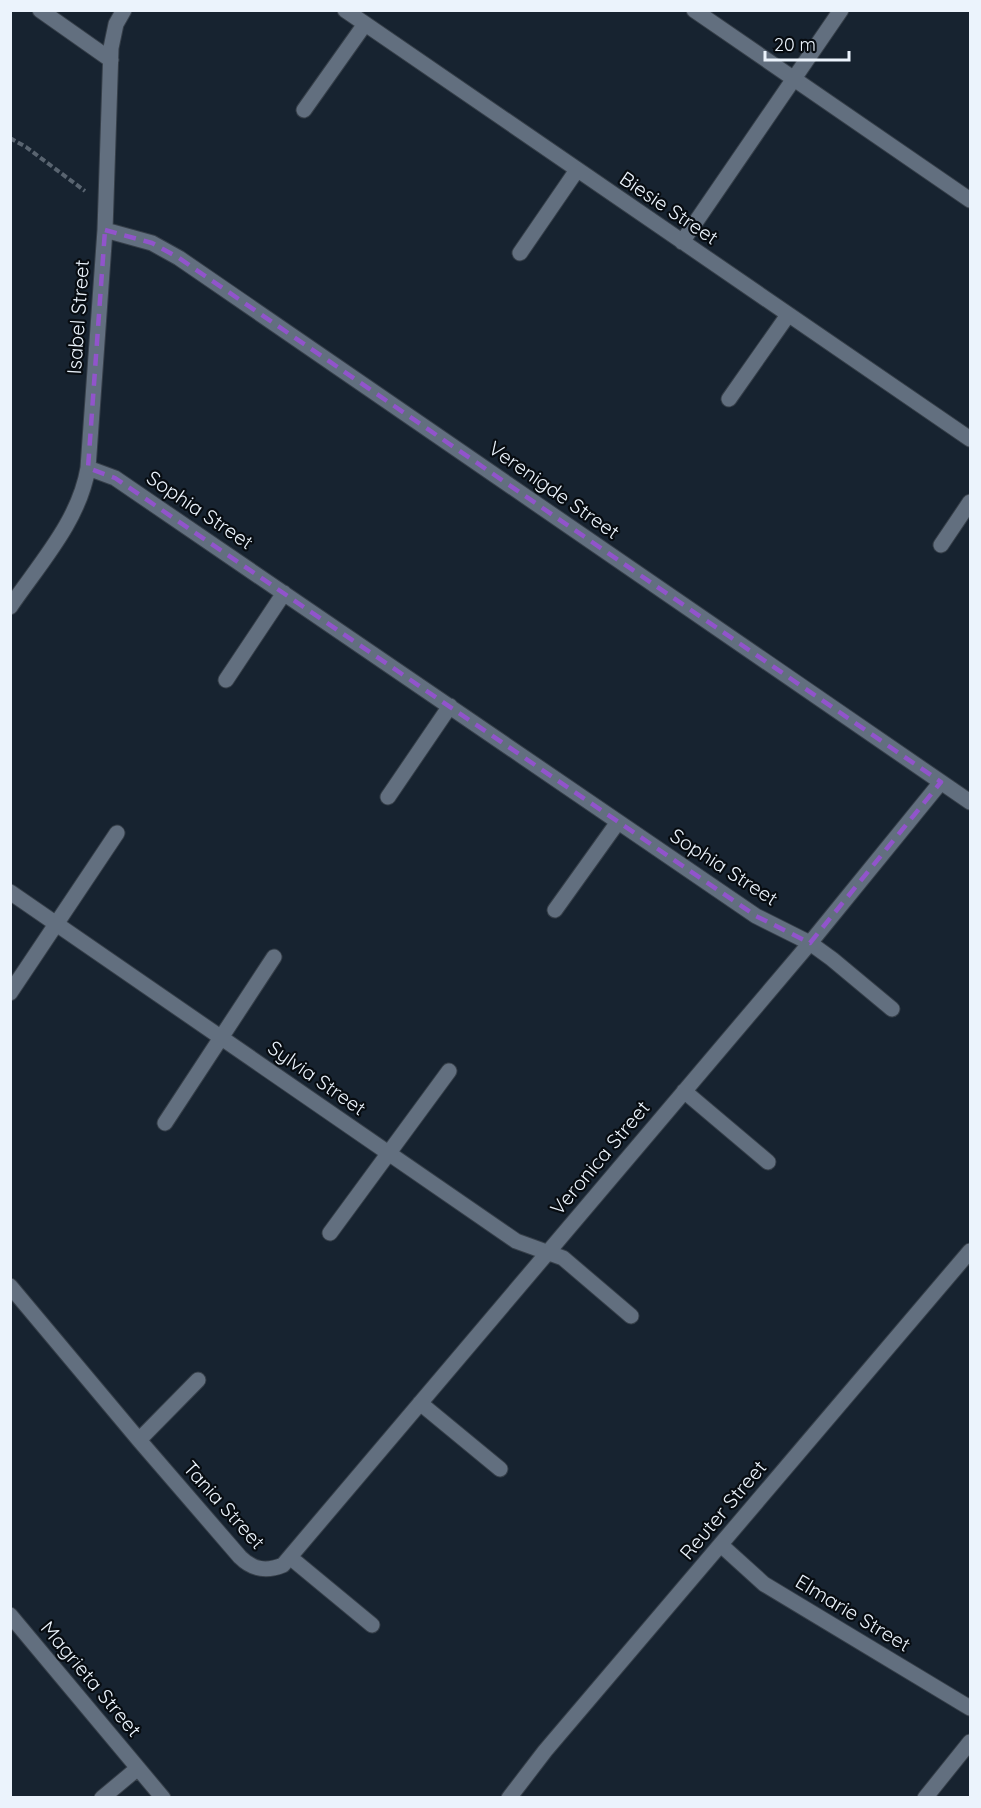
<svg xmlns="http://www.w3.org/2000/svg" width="981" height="1808" viewBox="0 0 981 1808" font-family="Quicksand,sans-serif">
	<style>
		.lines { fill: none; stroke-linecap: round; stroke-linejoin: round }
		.minor-casing { stroke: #363f49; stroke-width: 17 }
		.path { stroke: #596470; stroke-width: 4; stroke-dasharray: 6 3; stroke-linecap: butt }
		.minor { stroke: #626f7f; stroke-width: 15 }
		.marked { fill: none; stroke: #9154cb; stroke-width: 4.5; stroke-dasharray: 12 8; stroke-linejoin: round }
		.labels { text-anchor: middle; stroke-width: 4.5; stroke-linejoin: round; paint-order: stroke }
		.street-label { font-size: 20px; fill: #ebf3fc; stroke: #070c11 }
	</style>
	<rect width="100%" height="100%" fill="#172330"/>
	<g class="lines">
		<g class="minor-casing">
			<path id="minor" d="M 40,10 L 111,60
				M 345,10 L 970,439
				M 694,10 L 970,200
				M 304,110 L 365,24
				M 105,230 L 152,243 L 179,258 L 970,802
				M 682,242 L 841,10
				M 520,253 L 577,170
				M 729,399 L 788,315
				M 88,468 L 115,478 L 756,916 L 810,943 L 832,959 L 892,1009
				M 941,545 L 970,502
				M 10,607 C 40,563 79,521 88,468 L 105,230 L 111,48 L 116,24 L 124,10
				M 226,680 L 284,593
				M 388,797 L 450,706
				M 10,892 L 516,1241 L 563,1258 L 631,1316
				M 555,910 L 618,822
				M 10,993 L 117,833
				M 684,1091 L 768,1162
				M 165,1123 L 274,957
				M 330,1233 L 449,1071
				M 10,1286 L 139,1440 L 240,1557 C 253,1570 266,1572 283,1565 L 810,943 L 941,782
				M 420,1403 L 500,1469
				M 139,1440 L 198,1380
				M 721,1545 L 764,1584 L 970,1708
				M 291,1558 L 372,1625
				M 10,1615 L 163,1798
				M 102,1798 L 138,1768
				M 509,1798 L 545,1751 L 970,1251
				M 925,1798 L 970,1742"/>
		</g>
		<path class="path" d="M 10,138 L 26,147 L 85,191"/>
		<use href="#minor" class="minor"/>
	</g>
	<path class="marked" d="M 105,230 L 152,243 L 179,258 L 941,782 L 810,943 L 756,916 L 115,478 L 88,468 Z"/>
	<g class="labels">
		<g class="street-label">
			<text transform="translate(669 208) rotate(34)" y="7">Biesie Street</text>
			<text transform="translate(78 317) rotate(-86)" y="7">Isabel Street</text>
			<text transform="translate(554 490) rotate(35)" y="7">Verenigde Street</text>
			<text transform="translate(200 510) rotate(34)" y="7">Sophia Street</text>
			<text transform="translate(724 867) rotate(33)" y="7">Sophia Street</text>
			<text transform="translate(317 1078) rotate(35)" y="7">Sylvia Street</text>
			<text transform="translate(600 1158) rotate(-50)" y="7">Veronica Street</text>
			<text transform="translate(224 1505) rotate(48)" y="7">Tania Street</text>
			<text transform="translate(723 1510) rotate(-50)" y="7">Reuter Street</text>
			<text transform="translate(853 1613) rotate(31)" y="7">Elmarie Street</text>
			<text transform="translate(91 1679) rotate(50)" y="7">Magrieta Street</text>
		</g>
	</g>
	<rect width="981" height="1808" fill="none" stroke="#ebf3fc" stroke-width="24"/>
	<path d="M765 51v9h84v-9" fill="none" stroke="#ebf3fc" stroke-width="3"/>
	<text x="774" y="51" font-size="18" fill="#ebf3fc" stroke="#070c11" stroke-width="4.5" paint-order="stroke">20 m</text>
</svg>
